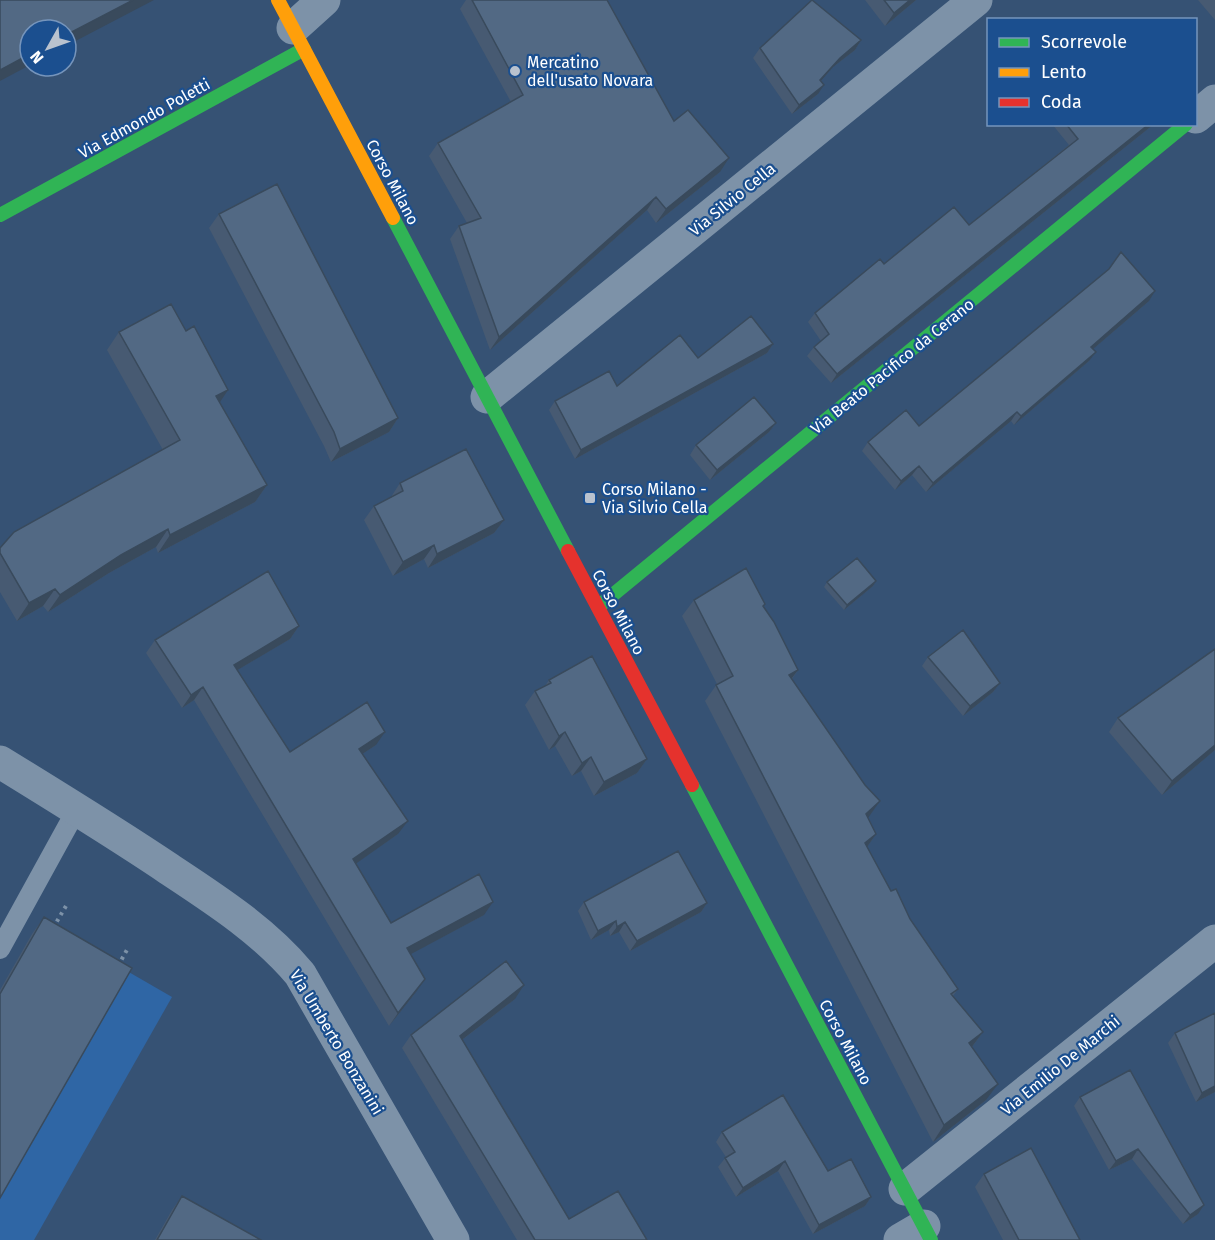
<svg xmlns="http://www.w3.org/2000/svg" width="1215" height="1240" viewBox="0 0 1215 1240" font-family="'Fira Sans',sans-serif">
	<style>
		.green { fill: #2f66a5 }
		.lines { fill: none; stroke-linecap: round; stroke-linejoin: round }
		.path { stroke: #7d92a8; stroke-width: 4; stroke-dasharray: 3 4.5; stroke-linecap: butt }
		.lane { stroke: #7d92a8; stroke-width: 20 }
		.street { stroke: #7d92a8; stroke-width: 33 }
		.fast { stroke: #30b455; stroke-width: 14 }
		.slow { stroke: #ff9f0a; stroke-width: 14 }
		.jam { stroke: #e5322d; stroke-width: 14 }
		.wall { fill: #475a72 }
		.shaded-wall { fill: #394a5c }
		.building { fill: #526984; stroke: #394a5c; stroke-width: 1.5 }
		.poi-dot { fill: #b9c2ce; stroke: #1b4f8f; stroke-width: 2 }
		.labels { text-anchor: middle; stroke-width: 4.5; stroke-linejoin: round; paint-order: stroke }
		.poi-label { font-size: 16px; fill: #fff; stroke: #1b4f8f; text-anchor: start }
		.street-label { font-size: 16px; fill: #fff; stroke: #1b4f8f }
	</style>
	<rect width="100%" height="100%" fill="#365274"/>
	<path class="green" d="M 127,971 L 172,997 L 34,1240 L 0,1240 L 0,1194 Z"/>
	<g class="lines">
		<path class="path" d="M 53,928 L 66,906
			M 118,966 L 128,948"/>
		<path class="lane" d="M 0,949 L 77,809"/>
		<path class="street" d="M 293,28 L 324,0
			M 1196,117 L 1215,101
			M 487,397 L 976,0
			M 0,762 C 57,797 114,832 169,869 C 216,900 264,931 300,974 L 453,1240
			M 905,1189 L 1215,941
			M 900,1240 L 924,1226"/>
		<path class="fast" d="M 0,215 L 304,49
			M 393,218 L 568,551
			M 598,607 L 1186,124
			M 692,785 L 931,1240"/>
		<path class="slow" d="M 278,0 L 393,218"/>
		<path class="jam" d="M 568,551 L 692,785"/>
	</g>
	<path class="wall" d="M 466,0 L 607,0 L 674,121 L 720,172 L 656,223 L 647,210 L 490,350 L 450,239 L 459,226 L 467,223 L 429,156 L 438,143 L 511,102 L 460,9 Z
		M 865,0 L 916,0 L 885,26 Z
		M 1198,0 L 1215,0 L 1215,20 Z
		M 861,40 L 855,50 L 833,67 L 821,81 L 818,94 L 792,114 L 753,58 L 760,48 Z
		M 1052,124 L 1154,124 L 831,383 L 807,356 L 814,347 L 821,341 L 808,322 L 815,313 L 884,264 L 969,225 L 1069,145 Z
		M 219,214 L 398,418 L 389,432 L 331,462 L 324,446 L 209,228 Z
		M 1149,301 L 1093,349 L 1089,361 L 1014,425 L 1011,421 L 926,492 L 912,475 L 895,490 L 862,451 L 868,442 L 919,426 Z
		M 119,332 L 220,403 L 267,485 L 255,502 L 158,553 L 156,547 L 109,573 L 48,612 L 43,606 L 17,621 L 0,592 L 0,548 L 163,450 L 107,350 Z
		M 773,344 L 767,353 L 575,459 L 549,410 L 555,401 L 617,386 L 698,358 Z
		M 776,423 L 769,432 L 710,480 L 690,455 L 696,445 Z
		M 400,483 L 504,520 L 494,533 L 428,568 L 424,559 L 393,576 L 364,520 L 374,506 L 391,497 Z
		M 876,581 L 873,586 L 844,610 L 824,587 L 827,582 Z
		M 694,600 L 765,604 L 763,607 L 798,670 L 792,679 L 865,785 L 880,801 L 868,817 L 876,834 L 867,847 L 891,891 L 958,989 L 953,996 L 983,1032 L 972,1047 L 986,1100 L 933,1142 L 705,701 L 717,684 L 682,616 Z
		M 299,626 L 290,639 L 237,670 L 290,752 L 376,745 L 362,754 L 398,834 L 356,863 L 391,923 L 484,915 L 410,954 L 416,992 L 389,1026 L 194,700 L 182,708 L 146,653 L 155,640 Z
		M 1215,649 L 1215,750 L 1162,795 L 1109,732 L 1118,718 Z
		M 928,657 L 1000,683 L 993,692 L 963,716 L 922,666 Z
		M 549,680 L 647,759 L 637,773 L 594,796 L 581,771 L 572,776 L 555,746 L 549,750 L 525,705 L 535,691 L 545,686 Z
		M 584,902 L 707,903 L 701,912 L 630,951 L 619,932 L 610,936 L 609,930 L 591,940 L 578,911 Z
		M 44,917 L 0,1198 L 0,990 L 32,934 Z
		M 515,999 L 462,1040 L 569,1219 L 647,1240 L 517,1240 L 402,1048 L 411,1035 Z
		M 1175,1033 L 1215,1092 L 1196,1102 L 1168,1043 Z
		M 1130,1070 L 1198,1214 L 1183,1224 L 1132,1159 L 1109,1170 L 1074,1106 L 1080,1097 Z
		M 722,1132 L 828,1171 L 871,1197 L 865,1206 L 813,1234 L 778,1171 L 736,1197 L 718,1167 L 726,1157 L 716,1142 Z
		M 984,1174 L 1080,1240 L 1003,1240 L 975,1187 Z
		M 182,1196 L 261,1240 L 155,1240 L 172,1210 Z"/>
	<path class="shaded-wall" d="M 133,0 L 154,0 L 66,46 L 66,35 Z
		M 910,0 L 916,0 L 885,26 L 894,13 Z
		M 861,40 L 855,50 L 833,67 L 814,89 L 820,80 L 840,58 Z
		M 30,54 L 30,65 L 0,81 L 0,70 Z
		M 824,85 L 818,94 L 792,114 L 799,105 Z
		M 1149,124 L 1154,124 L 831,383 L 837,374 Z
		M 729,158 L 720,172 L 656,223 L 666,209 Z
		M 656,197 L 647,210 L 490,350 L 499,337 Z
		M 1155,291 L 1149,301 L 1085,356 L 1091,347 Z
		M 773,344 L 767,353 L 575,459 L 581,450 Z
		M 1096,352 L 1089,361 L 1014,425 L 1021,416 Z
		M 228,390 L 216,408 L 216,396 Z
		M 1017,412 L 1011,421 L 926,492 L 933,483 Z
		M 398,418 L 389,432 L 331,462 L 340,449 Z
		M 776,423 L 769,432 L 710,480 L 717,470 Z
		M 919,466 L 912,475 L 895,490 L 901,481 Z
		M 267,485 L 255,502 L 158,553 L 170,535 Z
		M 504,520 L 494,533 L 428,568 L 437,554 Z
		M 168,529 L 156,547 L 109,573 L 48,612 L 60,595 L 121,555 Z
		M 434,545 L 424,559 L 393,576 L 403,562 Z
		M 876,581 L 873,586 L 844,610 L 847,605 Z
		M 55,589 L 43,606 L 17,621 L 29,603 Z
		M 299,626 L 290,639 L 224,678 L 234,665 Z
		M 798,670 L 786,686 L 789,675 Z
		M 1000,683 L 993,692 L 963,716 L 970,706 Z
		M 203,687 L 194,700 L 182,708 L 191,695 Z
		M 385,732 L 376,745 L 350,762 L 359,749 Z
		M 565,732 L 555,746 L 549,750 L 559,736 Z
		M 1215,745 L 1215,750 L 1162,795 L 1172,781 Z
		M 591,757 L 581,771 L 572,776 L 582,763 Z
		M 647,759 L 637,773 L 594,796 L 604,782 Z
		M 880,801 L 868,818 L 866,814 Z
		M 408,821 L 398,834 L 344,872 L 353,859 Z
		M 876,834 L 865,850 L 865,843 Z
		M 493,902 L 484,915 L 398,961 L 407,948 Z
		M 707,903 L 701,912 L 630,951 L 637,941 Z
		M 616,921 L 609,930 L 591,940 L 598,931 Z
		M 625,922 L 619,932 L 610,936 L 617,927 Z
		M 425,979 L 416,992 L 389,1026 L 398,1013 Z
		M 524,985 L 515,999 L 450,1049 L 460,1036 Z
		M 983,1032 L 971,1048 L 969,1043 Z
		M 998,1084 L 986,1100 L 933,1142 L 944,1125 Z
		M 1215,1086 L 1215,1092 L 1196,1102 L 1202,1093 Z
		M 1138,1149 L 1132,1159 L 1109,1170 L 1116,1161 Z
		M 785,1161 L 778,1171 L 736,1197 L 743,1188 Z
		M 871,1197 L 865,1206 L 813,1234 L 819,1225 Z
		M 1204,1205 L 1198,1214 L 1183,1224 L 1190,1215 Z"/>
	<path class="building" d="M 0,0 L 133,0 L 66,35 L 66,30 L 30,30 L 30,54 L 0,70 Z
		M 472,0 L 607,0 L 674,121 L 688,110 L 729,158 L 666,209 L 656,197 L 499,337 L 459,226 L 481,218 L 438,143 L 523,95 Z
		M 812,0 L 861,40 L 840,58 L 820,80 L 824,85 L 799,105 L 760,48 Z
		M 884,0 L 910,0 L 894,13 Z
		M 1066,124 L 1149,124 L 837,374 L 814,347 L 829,334 L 815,313 L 880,259 L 884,264 L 954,207 L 969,225 L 1078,139 Z
		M 277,184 L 398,418 L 340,449 L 334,432 L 219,214 Z
		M 1121,252 L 1155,291 L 1091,347 L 1096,352 L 1021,416 L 1017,412 L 933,483 L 919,466 L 901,481 L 868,442 L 906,410 L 919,426 L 1109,269 Z
		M 171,304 L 186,331 L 194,326 L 228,390 L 216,396 L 267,485 L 170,535 L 168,529 L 121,555 L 60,595 L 55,589 L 29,603 L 0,553 L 0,548 L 14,532 L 180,440 L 119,332 Z
		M 751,316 L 773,344 L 581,450 L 555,401 L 609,371 L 617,386 L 680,335 L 698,358 Z
		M 754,397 L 776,423 L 717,470 L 696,445 Z
		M 466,449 L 504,520 L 437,554 L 434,545 L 403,562 L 374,506 L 403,491 L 400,483 Z
		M 857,558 L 876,581 L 847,605 L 827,582 Z
		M 746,568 L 765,604 L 763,606 L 774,622 L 798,670 L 789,675 L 865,785 L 880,801 L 866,814 L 876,834 L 865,843 L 891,891 L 896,889 L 910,919 L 958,989 L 951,994 L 983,1032 L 969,1043 L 998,1084 L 944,1125 L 716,685 L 733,676 L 694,600 Z
		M 268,571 L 299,626 L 234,665 L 290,752 L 367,702 L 385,732 L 359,749 L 408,821 L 353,859 L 391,923 L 479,874 L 493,902 L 407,948 L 425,979 L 398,1013 L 203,687 L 191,695 L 155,640 Z
		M 963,630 L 1000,683 L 970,706 L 928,657 Z
		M 1215,649 L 1215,745 L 1172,781 L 1118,718 Z
		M 592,656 L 647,759 L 604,782 L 591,757 L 582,763 L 565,732 L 559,736 L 535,691 L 551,683 L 549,680 Z
		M 678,851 L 707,903 L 637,941 L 625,922 L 617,927 L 616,921 L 598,931 L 584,902 Z
		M 44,917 L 132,968 L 0,1198 L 0,994 Z
		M 506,961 L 524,985 L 460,1036 L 569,1219 L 618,1191 L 647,1240 L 535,1240 L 411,1035 Z
		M 1215,1013 L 1215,1086 L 1202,1093 L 1175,1033 Z
		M 1130,1070 L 1204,1205 L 1190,1215 L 1138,1149 L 1116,1161 L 1080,1097 Z
		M 783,1095 L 828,1171 L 851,1159 L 871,1197 L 819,1225 L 785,1161 L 743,1188 L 725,1158 L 735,1152 L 722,1132 Z
		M 1031,1148 L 1080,1240 L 1019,1240 L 984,1174 Z
		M 182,1196 L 261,1240 L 157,1240 Z"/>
	<g class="poi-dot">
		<circle cx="515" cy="71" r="6"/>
		<rect x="584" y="492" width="12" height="12" rx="3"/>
	</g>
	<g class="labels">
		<g class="poi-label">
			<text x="527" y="68">Mercatino<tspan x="527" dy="18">dell'usato Novara</tspan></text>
			<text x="602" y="495">Corso Milano -<tspan x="602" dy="18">Via Silvio Cella</tspan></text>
		</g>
		<g class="street-label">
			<text transform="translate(144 118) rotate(-29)" y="6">Via Edmondo Poletti</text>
			<text transform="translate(393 182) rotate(62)" y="6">Corso Milano</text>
			<text transform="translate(732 199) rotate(-39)" y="6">Via Silvio Cella</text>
			<text transform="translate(892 366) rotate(-39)" y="6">Via Beato Pacifico da Cerano</text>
			<text transform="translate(619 612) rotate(62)" y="6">Corso Milano</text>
			<text transform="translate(337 1042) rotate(59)" y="6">Via Umberto Bonzanini</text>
			<text transform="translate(846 1042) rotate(62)" y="6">Corso Milano</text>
			<text transform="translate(1060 1065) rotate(-39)" y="6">Via Emilio De Marchi</text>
		</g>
	</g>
	<rect x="987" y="18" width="210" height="108" fill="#1b4f8f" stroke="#7695bc" stroke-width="1.5"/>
	<rect x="999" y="38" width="30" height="9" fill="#30b455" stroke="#7695bc" stroke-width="1.5"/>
	<text x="1041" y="48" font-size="18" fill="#ffffff">Scorrevole</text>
	<rect x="999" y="68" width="30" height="9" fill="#ff9f0a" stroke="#7695bc" stroke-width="1.5"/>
	<text x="1041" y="78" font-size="18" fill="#ffffff">Lento</text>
	<rect x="999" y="98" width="30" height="9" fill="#e5322d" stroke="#7695bc" stroke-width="1.5"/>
	<text x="1041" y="108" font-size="18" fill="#ffffff">Coda</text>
	<g transform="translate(48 48) rotate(230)"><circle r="28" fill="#1b4f8f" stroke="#7695bc" stroke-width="1.5"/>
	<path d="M0-4.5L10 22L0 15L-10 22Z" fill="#b9c2ce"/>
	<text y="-9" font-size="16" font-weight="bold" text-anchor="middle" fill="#ffffff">N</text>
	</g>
</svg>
